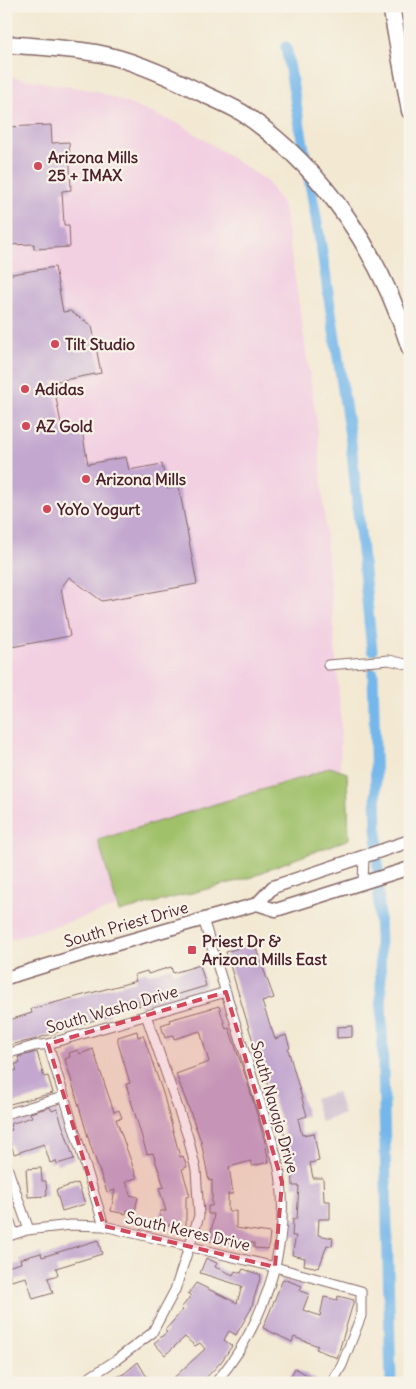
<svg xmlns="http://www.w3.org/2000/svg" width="416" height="1389" viewBox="0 0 416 1389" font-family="Delius,sans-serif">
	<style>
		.built { fill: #f2cfe1 }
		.industrial { fill: #cfbdcf }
		.green { fill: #a0c16a; stroke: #75704a }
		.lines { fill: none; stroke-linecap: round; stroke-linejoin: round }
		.canal { stroke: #75b7ea; stroke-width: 11 }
		.building { fill: #c3a7cf }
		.minor-casing { stroke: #856666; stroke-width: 11 }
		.secondary-casing { stroke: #856666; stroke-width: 15 }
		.motorway-casing { stroke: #856666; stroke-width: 19 }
		.minor { stroke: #fff; stroke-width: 9 }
		.secondary { stroke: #fff; stroke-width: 12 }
		.motorway { stroke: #fff; stroke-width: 16 }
		.marked { fill: #d1495b; fill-opacity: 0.2; stroke: #d1495b; stroke-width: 4; stroke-dasharray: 10 6; stroke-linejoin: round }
		.poi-dot { fill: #d1495b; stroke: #f7f3e8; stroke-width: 2 }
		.labels { text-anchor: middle; stroke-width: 4.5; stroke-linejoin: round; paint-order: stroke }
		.poi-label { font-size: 16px; font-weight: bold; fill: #4a1f2b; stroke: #f7f3e8; text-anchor: start }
		.street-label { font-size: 16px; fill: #4a1f2b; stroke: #f7f3e8 }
	</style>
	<rect width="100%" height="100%" fill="#f7f3e8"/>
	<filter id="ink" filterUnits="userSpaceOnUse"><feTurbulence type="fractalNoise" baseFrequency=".02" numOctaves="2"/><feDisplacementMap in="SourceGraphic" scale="10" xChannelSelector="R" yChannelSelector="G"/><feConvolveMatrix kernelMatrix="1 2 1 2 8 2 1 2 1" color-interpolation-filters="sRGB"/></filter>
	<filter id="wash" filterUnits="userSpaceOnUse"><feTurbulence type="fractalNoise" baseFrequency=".0096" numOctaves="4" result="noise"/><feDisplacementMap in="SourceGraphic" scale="20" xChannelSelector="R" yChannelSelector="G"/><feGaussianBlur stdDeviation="1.12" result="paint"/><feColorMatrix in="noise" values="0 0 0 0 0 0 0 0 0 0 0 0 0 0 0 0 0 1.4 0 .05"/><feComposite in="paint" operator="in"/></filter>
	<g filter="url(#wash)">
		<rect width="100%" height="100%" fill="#f3e9d3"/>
		<path class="built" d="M 6,76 L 96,91 L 182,125 L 267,181 L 284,207 L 317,422 L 341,720 L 340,771 L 334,840 L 6,941 Z"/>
		<path class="industrial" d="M 337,1092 L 344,1114 L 321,1122 L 314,1099 Z"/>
		<path class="green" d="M 330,767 L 347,773 L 349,839 L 271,868 L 253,877 L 119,912 L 98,840 L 310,775 Z"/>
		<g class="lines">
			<path class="canal" d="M 286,47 L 321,246 L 351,443 L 372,650
				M 373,673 L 391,1383"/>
		</g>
		<g id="blocks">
			<path class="building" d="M 51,125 L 52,143 L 69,142 L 71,190 L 62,191 L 64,225 L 69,225 L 70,247 L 34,249 L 34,244 L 6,245 L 6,127 Z
				M 55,267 L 63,312 L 70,311 L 92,326 L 101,373 L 53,382 L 62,429 L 81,425 L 88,464 L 126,457 L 129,470 L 162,464 L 167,489 L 179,487 L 197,584 L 102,601 L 69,577 L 61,588 L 70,636 L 6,648 L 6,275 Z
				M 254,943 L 274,998 L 262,1002 L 275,1039 L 286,1035 L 290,1048 L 288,1049 L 307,1116 L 298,1119 L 302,1135 L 314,1133 L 319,1161 L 310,1163 L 313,1178 L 323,1178 L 324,1201 L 330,1201 L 330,1219 L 319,1219 L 318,1235 L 333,1238 L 332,1246 L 327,1245 L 319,1268 L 304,1265 L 305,1258 L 292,1255 L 296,1236 L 292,1236 L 293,1219 L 297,1219 L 299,1186 L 293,1186 L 292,1164 L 289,1165 L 283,1127 L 258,1058 L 226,952 Z
				M 200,965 L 206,986 L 139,1006 L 138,1001 L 108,1010 L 110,1015 L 33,1040 L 9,1045 L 6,1021 L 32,1013 L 31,1009 L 136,981 L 134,975 L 147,971 L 148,974 L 171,967 L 173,973 Z
				M 219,1006 L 226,1029 L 229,1028 L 248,1084 L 264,1138 L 269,1162 L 252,1166 L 251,1161 L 229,1167 L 233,1194 L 228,1194 L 228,1211 L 236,1211 L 236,1228 L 270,1233 L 268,1249 L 254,1248 L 254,1243 L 229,1240 L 228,1244 L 210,1241 L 214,1214 L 208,1214 L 208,1206 L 212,1206 L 212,1180 L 209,1181 L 201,1141 L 176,1074 L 209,1062 L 200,1031 L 174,1039 L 173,1035 L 165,1038 L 161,1025 L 170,1022 L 169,1020 Z
				M 352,1026 L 352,1037 L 337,1038 L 337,1027 Z
				M 137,1031 L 138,1037 L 143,1035 L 163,1093 L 180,1157 L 183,1156 L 187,1167 L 182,1169 L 190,1196 L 186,1197 L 186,1229 L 174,1228 L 174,1225 L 160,1225 L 160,1211 L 166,1211 L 159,1188 L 164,1187 L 153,1153 L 147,1154 L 126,1084 L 130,1083 L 118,1043 L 118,1037 Z
				M 93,1049 L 114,1112 L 119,1110 L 122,1118 L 116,1119 L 137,1178 L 126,1181 L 130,1195 L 138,1197 L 135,1211 L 127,1210 L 126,1214 L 111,1211 L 115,1190 L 107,1192 L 91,1147 L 65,1059 L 70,1057 L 69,1053 L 78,1050 L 80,1054 Z
				M 37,1052 L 44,1077 L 48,1076 L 53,1093 L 6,1105 L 6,1073 L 17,1070 L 15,1064 L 20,1063 L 18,1057 Z
				M 50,1107 L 52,1111 L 57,1109 L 74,1159 L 57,1164 L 56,1161 L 50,1163 L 44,1144 L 14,1154 L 7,1131 L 12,1130 L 10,1124 L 32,1117 L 30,1113 Z
				M 41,1168 L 42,1181 L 46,1181 L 47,1196 L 28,1197 L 26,1169 Z
				M 78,1183 L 85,1204 L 62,1211 L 56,1190 Z
				M 98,1240 L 102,1254 L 56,1268 L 58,1275 L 48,1278 L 53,1293 L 33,1299 L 26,1277 L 11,1281 L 7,1267 L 21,1263 L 20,1259 L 41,1253 L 42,1257 Z
				M 206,1258 L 217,1263 L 215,1267 L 233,1275 L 235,1271 L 241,1273 L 243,1269 L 261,1275 L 251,1309 L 236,1335 L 229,1331 L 224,1340 L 232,1346 L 221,1362 L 201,1383 L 168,1383 L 205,1349 L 200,1343 L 195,1346 L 185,1337 L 165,1355 L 154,1343 L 167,1332 L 165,1330 L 183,1310 L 181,1308 L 191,1296 L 188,1294 L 196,1283 L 237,1303 L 242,1286 L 200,1273 Z
				M 283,1279 L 302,1286 L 300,1291 L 309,1294 L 303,1310 L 320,1316 L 324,1297 L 337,1300 L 338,1296 L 354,1300 L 337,1358 L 316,1349 L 318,1346 L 294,1337 L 292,1342 L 263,1328 Z
				M 138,1362 L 148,1379 L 142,1383 L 106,1383 L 125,1373 Z
				M 295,1368 L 321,1383 L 287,1383 Z"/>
		</g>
	</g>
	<g filter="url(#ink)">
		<use href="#blocks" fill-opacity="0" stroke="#856666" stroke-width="1"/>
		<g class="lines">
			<g class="minor-casing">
				<path id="minor" d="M 328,665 L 389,660 L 410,665
					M 363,883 L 364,856
					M 203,919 L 273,1144 C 276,1156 280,1169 281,1182 C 289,1252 261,1330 215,1383
					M 48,1044 L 104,1226
					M 6,1054 L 34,1046 L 48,1044 L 226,992
					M 9,1113 L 63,1097
					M 6,1164 L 29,1230
					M 6,1210 L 14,1234
					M 6,1237 L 27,1230 L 71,1225 L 104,1226 L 275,1267 L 361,1291 L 361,1316 L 342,1365 L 332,1383
					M 81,1383 L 116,1360 L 152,1333 L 175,1290 L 199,1216 L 196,1170 L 188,1137 L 146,1015"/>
			</g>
			<g class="secondary-casing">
				<path id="secondary" d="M 257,904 L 273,887 L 410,841
					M 6,978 L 103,948 L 257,904 L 276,910 L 410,868"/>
			</g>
			<g class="motorway-casing">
				<path id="motorway" d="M 391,6 L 410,111
					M 6,44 C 37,47 70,48 101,54 C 133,60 170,77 200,92 C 215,100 233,106 247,116 C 327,172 381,256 410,348"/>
			</g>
			<use href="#minor" class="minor"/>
			<use href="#secondary" class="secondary"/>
			<use href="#motorway" class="motorway"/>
		</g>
	</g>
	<path class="marked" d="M 226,992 L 282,1182 L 275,1267 L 104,1226 L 48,1044 Z"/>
	<g class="poi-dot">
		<circle cx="38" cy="166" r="5"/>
		<circle cx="55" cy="344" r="5"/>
		<circle cx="25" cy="389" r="5"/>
		<circle cx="26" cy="426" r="5"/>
		<circle cx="86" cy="479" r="5"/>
		<circle cx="47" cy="509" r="5"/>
		<rect x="187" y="945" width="10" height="10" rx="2.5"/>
	</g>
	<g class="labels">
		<g class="poi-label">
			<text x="48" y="163">Arizona Mills<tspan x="48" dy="18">25 + IMAX</tspan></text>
			<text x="65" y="350">Tilt Studio</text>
			<text x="35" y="395">Adidas</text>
			<text x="36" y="432">AZ Gold</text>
			<text x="96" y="485">Arizona Mills</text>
			<text x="57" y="515">YoYo Yogurt</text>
			<text x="202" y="947">Priest Dr &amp;<tspan x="202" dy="18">Arizona Mills East</tspan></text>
		</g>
		<g class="street-label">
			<text transform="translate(126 924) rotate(-16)" y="6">South Priest Drive</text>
			<text transform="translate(112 1009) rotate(-16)" y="6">South Washo Drive</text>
			<text transform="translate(275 1107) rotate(74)" y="6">South Navajo Drive</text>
			<text transform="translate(188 1231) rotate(13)" y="6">South Keres Drive</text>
		</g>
	</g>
	<rect width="416" height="1389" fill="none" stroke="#f7f3e8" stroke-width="25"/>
</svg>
